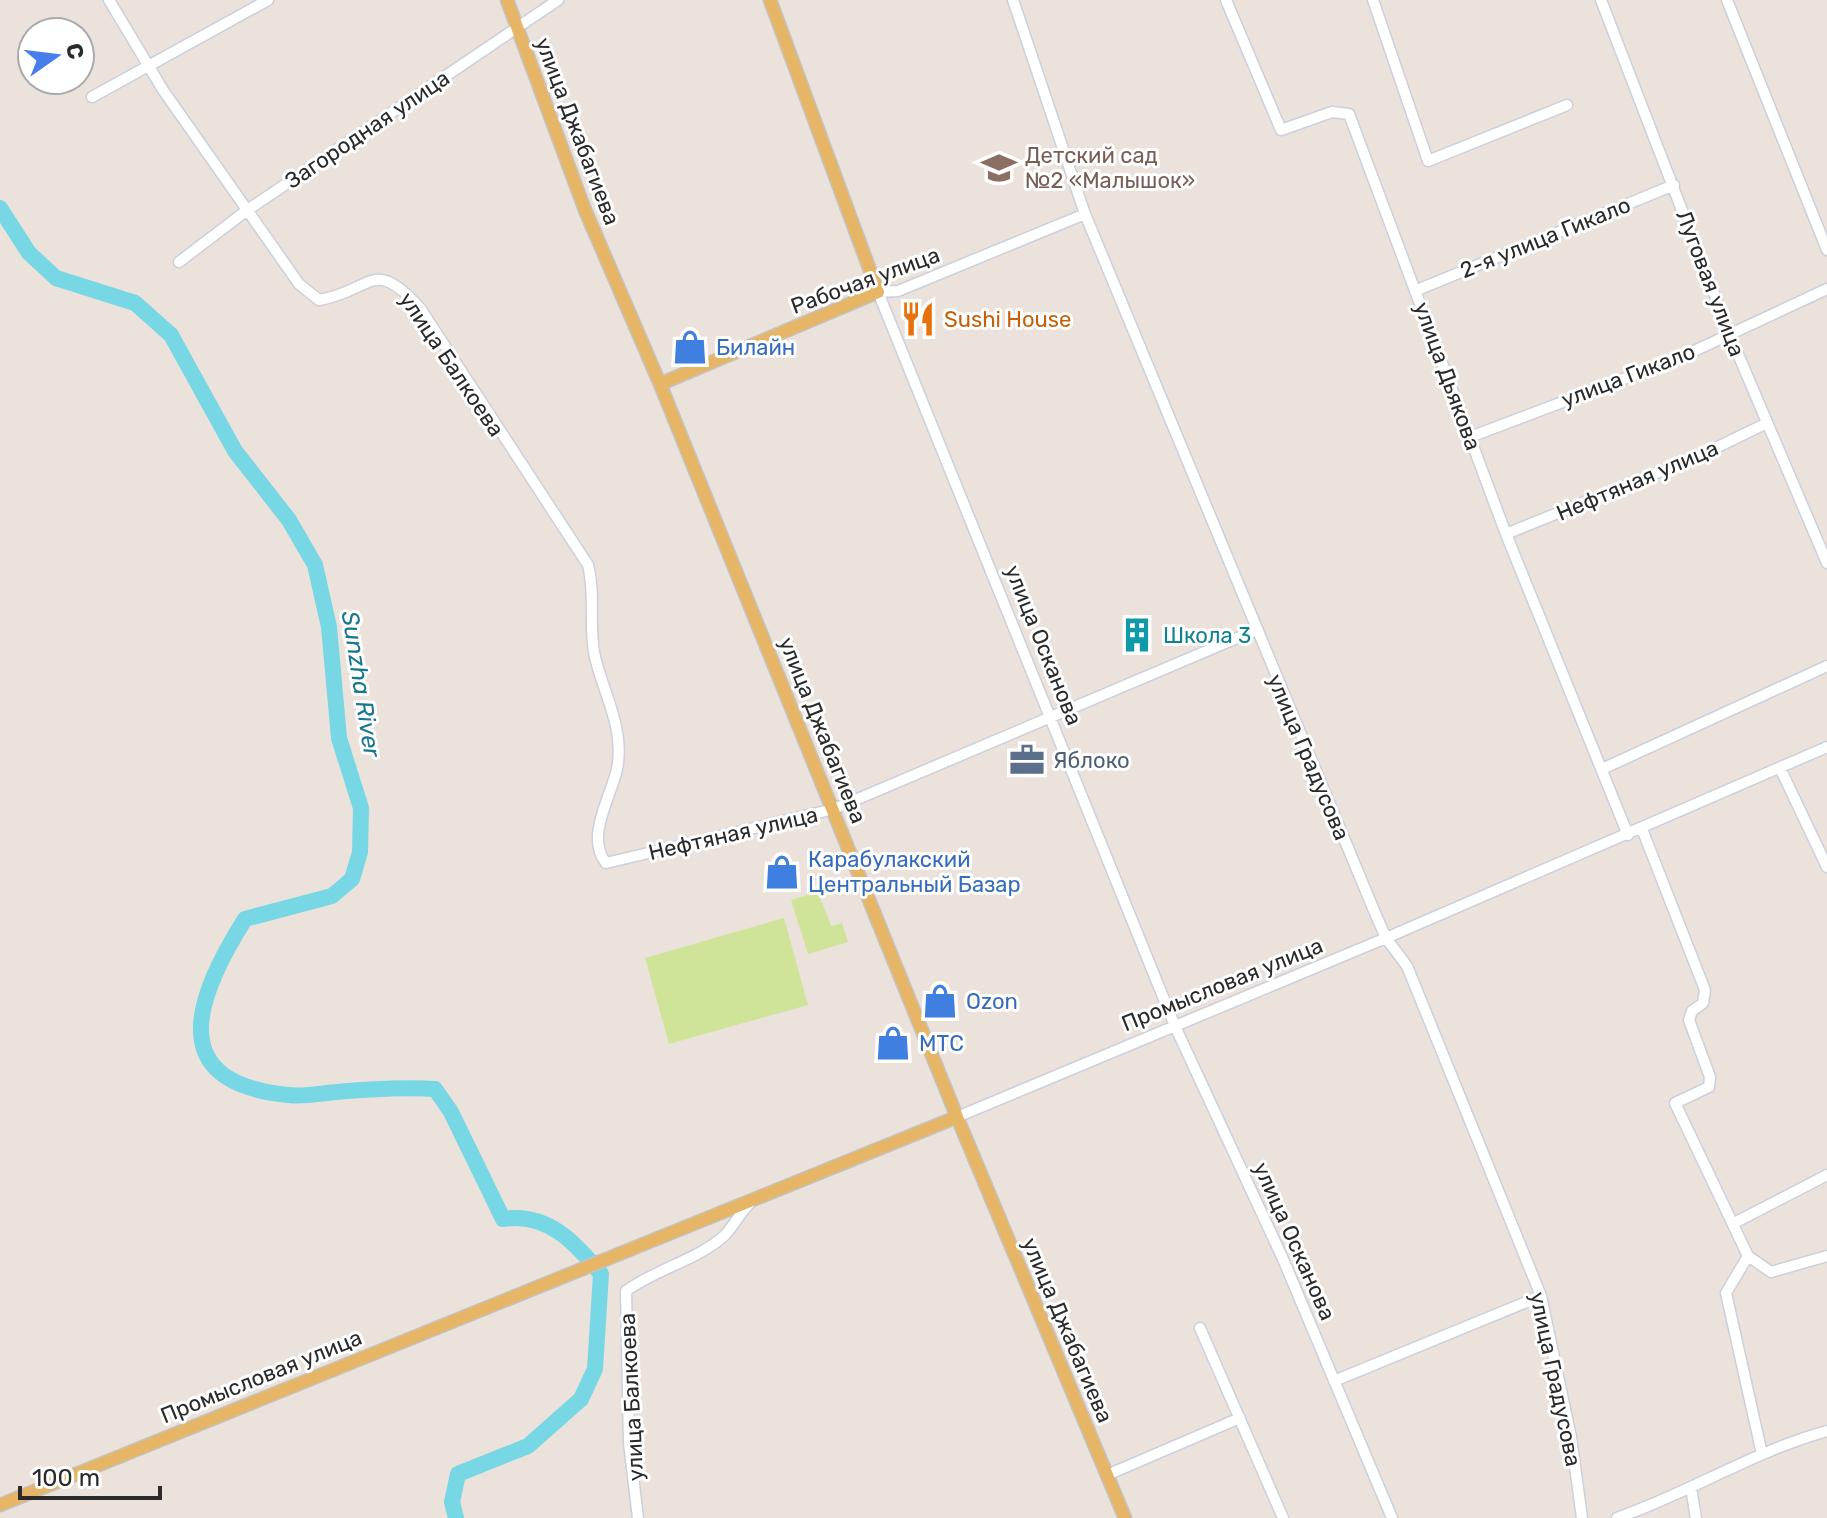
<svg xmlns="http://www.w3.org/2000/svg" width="1827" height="1518" viewBox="0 0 1827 1518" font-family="Rubik,sans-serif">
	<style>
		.pitch { fill: #cfe499 }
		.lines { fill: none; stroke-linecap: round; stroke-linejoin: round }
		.river { stroke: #77d7e5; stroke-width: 16 }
		.minor-casing { stroke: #cbd0da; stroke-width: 13 }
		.major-casing { stroke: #c3c3c3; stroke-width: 15 }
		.minor { stroke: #fff; stroke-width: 10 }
		.major { stroke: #e6b666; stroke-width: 12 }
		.labels { text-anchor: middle; stroke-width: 6; stroke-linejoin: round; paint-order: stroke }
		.street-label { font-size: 22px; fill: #2a2a2a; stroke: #fff }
		.education-label { font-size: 22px; fill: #785e54; stroke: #fff; text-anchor: start }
		.food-label { font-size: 22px; fill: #c56008; stroke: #fff; text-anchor: start }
		.shop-label { font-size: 22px; fill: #366cbe; stroke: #fff; text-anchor: start }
		.culture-label { font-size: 22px; fill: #0d838f; stroke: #fff; text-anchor: start }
		.service-label { font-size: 22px; fill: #4e5e75; stroke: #fff; text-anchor: start }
		.water-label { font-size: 24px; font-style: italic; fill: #177790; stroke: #fff }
	</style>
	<rect width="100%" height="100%" fill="#ebe2dc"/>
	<path class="pitch" d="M 818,892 L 831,926 L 842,923 L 848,942 L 808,954 L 791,900 Z
		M 784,918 L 808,1005 L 669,1044 L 645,958 Z"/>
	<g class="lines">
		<path class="river" d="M 0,208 L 29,253 L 56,278 L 135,303 L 171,335 L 235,451 L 289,520 L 315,565 L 329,627 L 339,738 L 361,808 L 360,852 L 352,879 L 332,896 L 245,919 C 196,997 162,1083 289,1095 C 304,1097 322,1093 337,1092 C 370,1089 402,1087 435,1089 L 451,1112 L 503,1219 C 547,1212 575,1242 601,1274 L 595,1369 L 581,1399 L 528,1446 L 458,1474 L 452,1502 L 456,1518"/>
		<g class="minor-casing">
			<path id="minor" d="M 109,0 L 163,90 L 299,284 L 319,300 C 373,291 372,255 420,308 L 588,565 C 596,596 588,627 595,657 C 604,695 625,729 617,769 C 611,797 585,837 606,863 L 834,809 L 1256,630
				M 1013,0 L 1085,214 L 1375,913 L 1386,938 L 1407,966 L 1541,1296 L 1571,1437 L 1582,1518
				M 1226,0 L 1281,130 L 1332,112 L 1349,114 L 1506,534 L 1628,835
				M 1373,0 L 1428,161 L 1567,105
				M 1601,0 L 1732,340 L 1827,563
				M 1727,0 L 1827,250
				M 92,97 L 268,0
				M 1085,214 L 898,291 L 878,292 L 1174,1024 L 1283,1259 L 1392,1518
				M 179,262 L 246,211 L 558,0
				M 1417,290 L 1674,185
				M 1470,437 L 1679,358 L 1827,289
				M 1506,534 L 1701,455 L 1767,423
				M 1780,768 L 1827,867
				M 1602,769 L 1827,666
				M 1642,829 L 1705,990 L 1703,1003 L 1692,1011 L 1689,1020 L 1710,1077 L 1709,1087 L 1675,1103 L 1748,1256 L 1726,1293 L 1762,1454
				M 957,1117 L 1386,938 L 1827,747
				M 1734,1223 L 1827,1175
				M 1748,1256 L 1771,1272 L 1827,1256
				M 1200,1328 L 1283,1518
				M 1334,1381 L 1541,1296
				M 1107,1475 L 1240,1418
				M 1691,1488 L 1696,1518
				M 638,1518 L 629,1443 L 626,1291 C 656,1269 697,1260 724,1236 C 734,1226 740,1212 751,1202
				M 1617,1518 C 1689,1493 1754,1451 1827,1431"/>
		</g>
		<g class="major-casing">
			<path id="major" d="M 507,0 L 585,210 L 660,384 L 957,1117 L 1125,1518
				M 660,384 L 878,292 L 770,0
				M 0,1505 L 957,1117"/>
		</g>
		<use href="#minor" class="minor"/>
		<use href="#major" class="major"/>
	</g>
	<defs>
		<g id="school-bare" transform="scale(2.76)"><path d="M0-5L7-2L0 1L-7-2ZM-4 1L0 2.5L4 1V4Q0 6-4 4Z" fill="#8d6e63" stroke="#fff" stroke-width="2.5" paint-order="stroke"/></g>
		<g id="restaurant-bare" transform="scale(2.76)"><path d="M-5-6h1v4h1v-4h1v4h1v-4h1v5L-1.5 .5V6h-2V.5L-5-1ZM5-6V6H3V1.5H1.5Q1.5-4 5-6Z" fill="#e8710a" stroke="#fff" stroke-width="2.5" paint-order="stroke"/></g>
		<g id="shop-bare" transform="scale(2.76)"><path d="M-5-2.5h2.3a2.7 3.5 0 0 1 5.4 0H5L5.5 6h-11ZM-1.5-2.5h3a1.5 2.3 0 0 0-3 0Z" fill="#3f7fe0" stroke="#fff" stroke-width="2.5" paint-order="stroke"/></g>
		<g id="building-bare" transform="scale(2.76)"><path d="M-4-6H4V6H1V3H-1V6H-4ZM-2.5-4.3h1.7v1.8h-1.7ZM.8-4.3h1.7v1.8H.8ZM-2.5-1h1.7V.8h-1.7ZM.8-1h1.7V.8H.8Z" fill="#0f9aa8" stroke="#fff" stroke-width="2.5" paint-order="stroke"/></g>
		<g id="office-bare" transform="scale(2.76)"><path d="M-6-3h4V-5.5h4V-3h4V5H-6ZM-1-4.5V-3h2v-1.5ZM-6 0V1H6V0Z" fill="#5c6f8a" stroke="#fff" stroke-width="2.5" paint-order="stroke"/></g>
	</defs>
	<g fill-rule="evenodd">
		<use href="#school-bare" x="999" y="168"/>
		<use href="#restaurant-bare" x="918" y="319"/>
		<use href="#shop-bare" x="690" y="347"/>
		<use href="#building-bare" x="1137" y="635"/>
		<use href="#office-bare" x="1027" y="760"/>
		<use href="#shop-bare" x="782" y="872"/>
		<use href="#shop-bare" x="940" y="1001"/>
		<use href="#shop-bare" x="893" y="1043"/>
	</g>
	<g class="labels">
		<g class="street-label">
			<text transform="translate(367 129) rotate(-34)" y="8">Загородная улица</text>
			<text transform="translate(578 131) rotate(69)" y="8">улица Джабагиева</text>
			<text transform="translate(1545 237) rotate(-22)" y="8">2-я улица Гикало</text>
			<text transform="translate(865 280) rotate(-20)" y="8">Рабочая улица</text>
			<text transform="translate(1711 283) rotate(69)" y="8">Луговая улица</text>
			<text transform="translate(452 364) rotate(56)" y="8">улица Балкоева</text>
			<text transform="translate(1628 375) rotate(-21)" y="8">улица Гикало</text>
			<text transform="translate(1448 376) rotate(70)" y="8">улица Дьякова</text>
			<text transform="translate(1637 480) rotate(-23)" y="8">Нефтяная улица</text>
			<text transform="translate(1044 645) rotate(68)" y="8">улица Осканова</text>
			<text transform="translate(823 730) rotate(68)" y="8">улица Джабагиева</text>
			<text transform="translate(1309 757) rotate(67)" y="8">улица Градусова</text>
			<text transform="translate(733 833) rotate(-13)" y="8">Нефтяная улица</text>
			<text transform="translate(1222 984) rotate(-22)" y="8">Промысловая улица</text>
			<text transform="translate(1295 1241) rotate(66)" y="8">улица Осканова</text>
			<text transform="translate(1068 1330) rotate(67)" y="8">улица Джабагиева</text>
			<text transform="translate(261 1376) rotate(-22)" y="8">Промысловая улица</text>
			<text transform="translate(1556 1379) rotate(78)" y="8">улица Градусова</text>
			<text transform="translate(631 1397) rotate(-93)" y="8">улица Балкоева</text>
		</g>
		<g class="education-label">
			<text x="1025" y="163">Детский сад<tspan x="1025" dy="25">№2 «Малышок»</tspan></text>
		</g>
		<g class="food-label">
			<text x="944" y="327">Sushi House</text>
		</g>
		<g class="shop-label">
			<text x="716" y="355">Билайн</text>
			<text x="808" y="867">Карабулакский<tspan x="808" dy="25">Центральный Базар</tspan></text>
			<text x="966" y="1009">Ozon</text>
			<text x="919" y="1051">МТС</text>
		</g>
		<g class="culture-label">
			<text x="1163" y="643">Школа 3</text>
		</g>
		<g class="service-label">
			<text x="1053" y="768">Яблоко</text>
		</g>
		<g class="water-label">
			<text transform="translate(361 684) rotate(81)" y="8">Sunzha River</text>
		</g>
	</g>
	<g transform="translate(56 56) rotate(76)"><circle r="38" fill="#ffffff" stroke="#aaaaaa" stroke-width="2"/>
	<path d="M0-6L14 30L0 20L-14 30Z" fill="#487dec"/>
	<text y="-12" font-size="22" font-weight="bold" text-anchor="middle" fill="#2a2a2a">С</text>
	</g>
	<path d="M20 1486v12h140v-12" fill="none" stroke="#2a2a2a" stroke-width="4"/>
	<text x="32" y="1486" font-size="24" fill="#2a2a2a" stroke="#ffffff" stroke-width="6" paint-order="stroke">100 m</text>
</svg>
